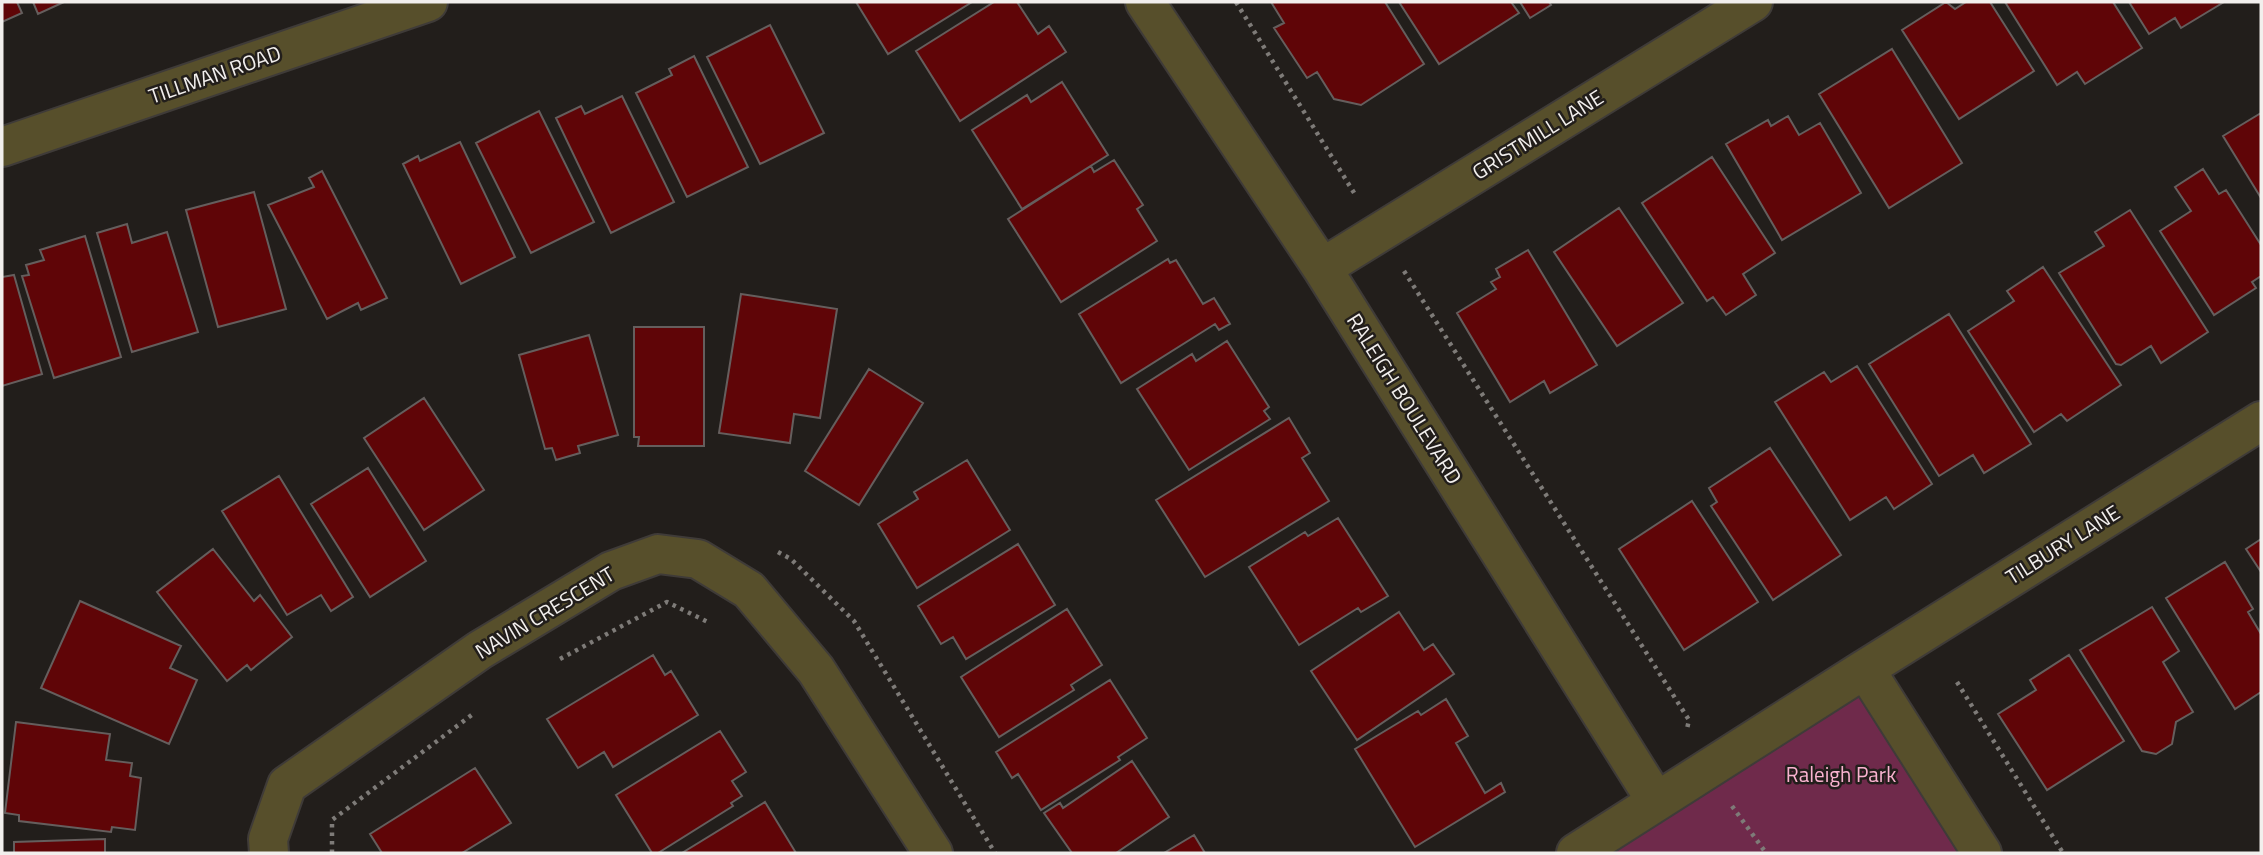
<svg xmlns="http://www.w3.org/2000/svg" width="2263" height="855" viewBox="0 0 2263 855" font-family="'Titillium Web',sans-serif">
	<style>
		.green { fill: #6f2a4b }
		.building { fill: #5f0507; stroke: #655e5d; stroke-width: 2 }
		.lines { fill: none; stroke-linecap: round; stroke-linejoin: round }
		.minor-casing { stroke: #3f3b38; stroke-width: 42 }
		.path { stroke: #7e7b78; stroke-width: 4.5; stroke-dasharray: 3.5 5; stroke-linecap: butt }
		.minor { stroke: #574f2b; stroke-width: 38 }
		.labels { text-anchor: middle; stroke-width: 5; stroke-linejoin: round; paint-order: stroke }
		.street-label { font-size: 21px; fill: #f2efed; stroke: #221e1b }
		.park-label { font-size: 21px; fill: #fab3d0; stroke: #221e1b }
	</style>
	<rect width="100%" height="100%" fill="#221e1b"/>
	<path class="green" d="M 1865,669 L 1982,853 L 1576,853 Z"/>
	<path class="building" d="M 2,2 L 17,2 L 22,13 L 2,22 Z
		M 33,2 L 64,2 L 38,14 Z
		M 856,2 L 972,2 L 888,54 Z
		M 994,2 L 1017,2 L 1038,34 L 1049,26 L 1066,52 L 960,121 L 916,51 Z
		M 1271,2 L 1385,2 L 1424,64 L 1361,105 L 1334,99 L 1317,72 L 1307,78 L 1274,28 L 1284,23 Z
		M 1399,2 L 1511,2 L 1519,13 L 1439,64 Z
		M 1520,2 L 1549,2 L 1551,5 L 1530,18 Z
		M 1946,2 L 1955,9 L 1966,2 L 1990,2 L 2034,71 L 1959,119 L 1902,30 Z
		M 2005,2 L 2113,2 L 2142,48 L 2085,84 L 2077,72 L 2057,85 Z
		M 2129,2 L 2224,2 L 2181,28 L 2175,18 L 2149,34 Z
		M 770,25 L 824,133 L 760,164 L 707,57 Z
		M 1892,49 L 1962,163 L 1889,208 L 1819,94 Z
		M 694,56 L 748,167 L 687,197 L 636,93 L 672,75 L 669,69 Z
		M 1062,82 L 1108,155 L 1022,209 L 972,130 L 1027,95 L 1031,102 Z
		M 622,96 L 674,202 L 611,233 L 556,118 L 581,106 L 585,114 Z
		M 539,111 L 594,222 L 531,253 L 476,143 Z
		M 2261,113 L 2261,198 L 2223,136 Z
		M 1788,116 L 1799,135 L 1820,123 L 1861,193 L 1782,240 L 1726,144 L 1768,120 L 1771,126 Z
		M 460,142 L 515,257 L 461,284 L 403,164 L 418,156 L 420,161 Z
		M 1712,157 L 1775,253 L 1743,274 L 1756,295 L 1726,315 L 1713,297 L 1707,301 L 1642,203 Z
		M 1114,160 L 1143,205 L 1137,209 L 1157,241 L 1061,302 L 1008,219 L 1091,166 L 1094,172 Z
		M 2203,169 L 2219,194 L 2226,190 L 2261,245 L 2261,276 L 2252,282 L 2256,288 L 2214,315 L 2160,231 L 2191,211 L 2175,187 Z
		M 322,171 L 387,298 L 361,310 L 358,303 L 327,319 L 268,205 L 314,187 L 309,178 Z
		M 254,192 L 286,309 L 218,327 L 186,210 Z
		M 1619,208 L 1683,303 L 1617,346 L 1554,252 Z
		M 2130,210 L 2208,332 L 2161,363 L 2151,346 L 2121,365 L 2116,364 L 2059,273 L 2104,246 L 2095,232 Z
		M 127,224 L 132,243 L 167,232 L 198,332 L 132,352 L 97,233 Z
		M 85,236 L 121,357 L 54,378 L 22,276 L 29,275 L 26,265 L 44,260 L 40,250 Z
		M 1528,250 L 1597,365 L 1550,393 L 1544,381 L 1510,402 L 1457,313 L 1496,289 L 1491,282 L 1500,277 L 1496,269 Z
		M 1168,259 L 1170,263 L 1176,260 L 1203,304 L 1214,298 L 1230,324 L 1219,330 L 1215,324 L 1121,383 L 1079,314 Z
		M 2043,267 L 2121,385 L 2067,421 L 2061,414 L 2034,432 L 1968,331 L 2014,301 L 2007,291 Z
		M 14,275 L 42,374 L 2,386 L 2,277 Z
		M 741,294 L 837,309 L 820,418 L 794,414 L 790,443 L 719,433 Z
		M 1949,314 L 2031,444 L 1984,473 L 1973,455 L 1939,476 L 1869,364 Z
		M 634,327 L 704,327 L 704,446 L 638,446 L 639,437 L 634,437 Z
		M 589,335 L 618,435 L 578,446 L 580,453 L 556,460 L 552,448 L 545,449 L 519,355 Z
		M 1227,341 L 1269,407 L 1264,411 L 1270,419 L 1189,470 L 1137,389 L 1192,354 L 1196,361 Z
		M 1857,366 L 1932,484 L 1894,509 L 1886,497 L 1850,520 L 1775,402 L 1824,372 L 1831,382 Z
		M 869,369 L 923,403 L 859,505 L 805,471 Z
		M 424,398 L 484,490 L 424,530 L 364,438 Z
		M 1289,418 L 1310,453 L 1302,458 L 1329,501 L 1205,577 L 1156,500 Z
		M 1770,448 L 1841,555 L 1773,600 L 1711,506 L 1717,502 L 1709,488 Z
		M 967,460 L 1010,530 L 917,588 L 878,524 L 918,499 L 914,492 Z
		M 368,468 L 426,561 L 370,597 L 311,504 Z
		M 279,476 L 353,597 L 331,611 L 321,595 L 287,615 L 222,511 Z
		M 1692,501 L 1758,602 L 1684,650 L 1619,549 Z
		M 1338,518 L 1388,596 L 1361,612 L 1358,608 L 1299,645 L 1249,567 L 1305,532 L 1308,536 Z
		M 2261,539 L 2261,572 L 2246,549 Z
		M 1018,544 L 1055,605 L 966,659 L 953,637 L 941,644 L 918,606 Z
		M 213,549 L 254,601 L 260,595 L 292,637 L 251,670 L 247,665 L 227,681 L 157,592 Z
		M 2225,562 L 2253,609 L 2248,612 L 2261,634 L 2261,692 L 2235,709 L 2166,598 Z
		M 80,601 L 181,646 L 170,668 L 197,680 L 169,744 L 41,688 Z
		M 2152,607 L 2179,651 L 2163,662 L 2193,712 L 2176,722 L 2172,744 L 2156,754 L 2142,751 L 2080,650 Z
		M 1067,609 L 1102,665 L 1071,685 L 1074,690 L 999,737 L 961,677 Z
		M 1399,612 L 1424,650 L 1433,644 L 1454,674 L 1357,740 L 1311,671 Z
		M 653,655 L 665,675 L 671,671 L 698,715 L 613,767 L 604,752 L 578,768 L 547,719 Z
		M 2069,655 L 2124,741 L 2047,790 L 1998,714 L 2036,690 L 2030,680 Z
		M 1110,680 L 1147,738 L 1118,757 L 1120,760 L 1041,810 L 1018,774 L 1012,778 L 996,752 Z
		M 1446,699 L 1468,736 L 1456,743 L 1485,793 L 1501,783 L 1505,792 L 1415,847 L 1355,749 L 1418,711 L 1421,715 Z
		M 16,722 L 110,734 L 106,760 L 132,763 L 130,776 L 141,778 L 135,830 L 112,827 L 111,832 L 19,821 L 19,815 L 5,813 Z
		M 720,731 L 746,772 L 732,781 L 742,796 L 731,803 L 733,806 L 658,853 L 652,853 L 616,795 Z
		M 1132,761 L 1169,817 L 1116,853 L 1072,853 L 1044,813 L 1060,803 L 1063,808 Z
		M 475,768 L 511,823 L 462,853 L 382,853 L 370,834 Z
		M 765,802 L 796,853 L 682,853 Z
		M 1194,835 L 1205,853 L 1164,853 Z
		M 105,839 L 105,853 L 14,853 L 14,842 Z"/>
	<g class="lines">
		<g class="minor-casing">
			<path id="minor" d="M 1145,2 L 1322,268 L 1656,801
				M 2,147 L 428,2
				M 1322,268 L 1753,2
				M 1865,669 L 2261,421
				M 269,853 L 268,839 L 287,785 L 480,650 L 611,571 L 658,554 L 698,559 L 749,590 L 816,670 L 933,853
				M 1576,853 L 1865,669 L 1982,853"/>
		</g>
		<path class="path" d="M 1236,2 L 1356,196
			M 1404,271 L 1689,720 L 1687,729
			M 778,552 L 791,559 L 854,621 L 995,853
			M 560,659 L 667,602 L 710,623
			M 1957,682 L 2063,853
			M 1732,806 L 1766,853
			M 332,853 L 332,820 L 473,714"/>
		<use href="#minor" class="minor"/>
	</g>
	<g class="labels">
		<g class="street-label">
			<text transform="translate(215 75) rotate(-19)" y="7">TILLMAN ROAD</text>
			<text transform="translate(1538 135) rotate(-32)" y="7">GRISTMILL LANE</text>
			<text transform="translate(1404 399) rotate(58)" y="7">RALEIGH BOULEVARD</text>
			<text transform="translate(2063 545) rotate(-32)" y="7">TILBURY LANE</text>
			<text transform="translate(545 613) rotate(-31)" y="7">NAVIN CRESCENT</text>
		</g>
		<g class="park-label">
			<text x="1841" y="782">Raleigh Park</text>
		</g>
	</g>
	<rect width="2263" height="855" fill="none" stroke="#f2efed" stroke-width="7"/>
</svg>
